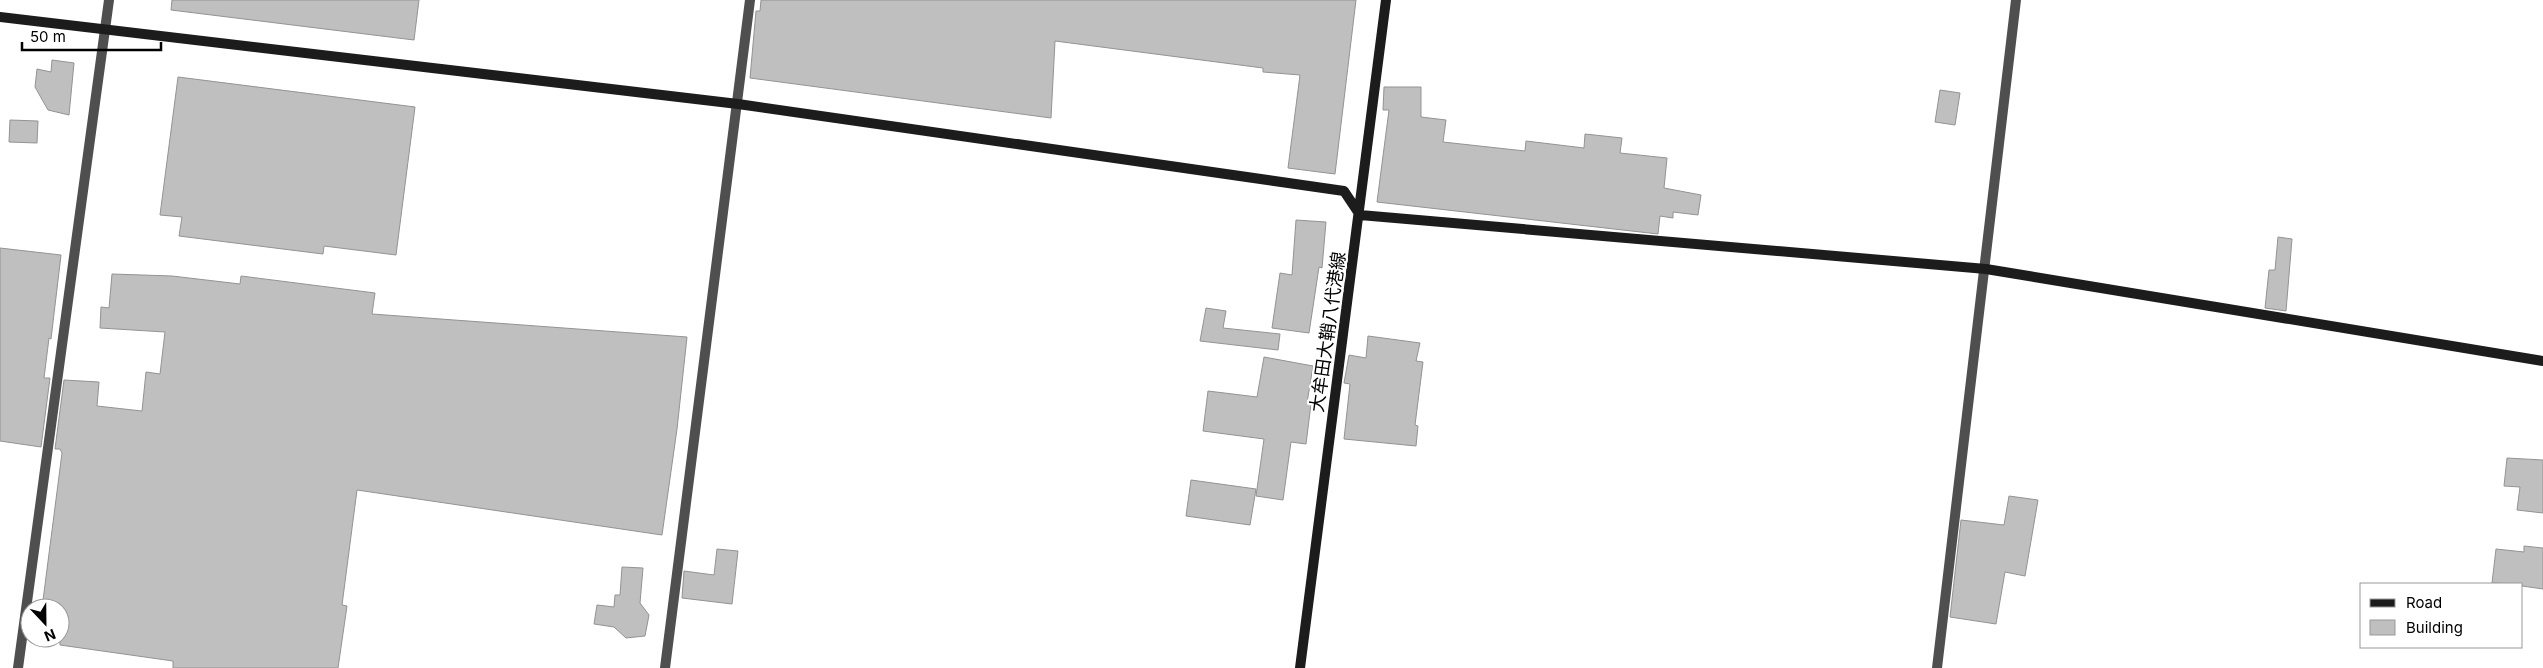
<svg xmlns="http://www.w3.org/2000/svg" width="2543" height="668" viewBox="0 0 2543 668" font-family="Inter,'Noto Sans JP',sans-serif">
	<style>
		.building { fill: #bfbfbf; stroke: #939393 }
		.lines { fill: none; stroke-linecap: round; stroke-linejoin: round }
		.minor { stroke: #4f4f4f; stroke-width: 10 }
		.secondary { stroke: #1c1c1c; stroke-width: 10 }
		.labels { text-anchor: middle; stroke-width: 4.5; stroke-linejoin: round; paint-order: stroke }
		.street-label { font-size: 18px; fill: #000; stroke: #fff }
	</style>
	<rect width="100%" height="100%" fill="#fff"/>
	<path class="building" d="M 172,0 L 419,0 L 414,40 L 171,10 Z
		M 761,0 L 1356,0 L 1335,174 L 1288,168 L 1300,75 L 1263,72 L 1263,68 L 1055,41 L 1051,118 L 750,78 L 756,11 L 760,11 Z
		M 52,60 L 74,63 L 69,115 L 48,110 L 35,87 L 37,69 L 51,72 Z
		M 178,77 L 415,107 L 396,255 L 324,246 L 323,254 L 179,236 L 182,217 L 160,215 Z
		M 1384,87 L 1421,87 L 1421,117 L 1446,120 L 1443,142 L 1525,151 L 1526,141 L 1584,148 L 1585,134 L 1622,138 L 1620,153 L 1667,158 L 1664,188 L 1701,195 L 1698,215 L 1673,212 L 1673,218 L 1660,216 L 1658,234 L 1377,202 L 1389,110 L 1383,110 Z
		M 1940,90 L 1960,93 L 1955,125 L 1935,122 Z
		M 10,120 L 38,121 L 37,143 L 9,142 Z
		M 1296,220 L 1326,222 L 1322,268 L 1319,267 L 1309,333 L 1272,328 L 1280,273 L 1292,275 Z
		M 2278,237 L 2292,239 L 2286,311 L 2265,308 L 2269,270 L 2275,270 Z
		M 0,248 L 61,255 L 51,339 L 49,338 L 44,378 L 50,378 L 41,447 L 0,441 Z
		M 112,274 L 172,276 L 240,284 L 241,276 L 375,293 L 372,314 L 687,337 L 677,429 L 662,535 L 357,490 L 342,605 L 347,606 L 338,668 L 173,668 L 173,661 L 60,645 L 60,608 L 42,608 L 62,453 L 60,449 L 55,449 L 64,380 L 99,382 L 97,406 L 142,411 L 146,372 L 160,374 L 165,332 L 100,328 L 101,307 L 109,308 Z
		M 1206,308 L 1226,311 L 1223,328 L 1280,334 L 1278,350 L 1200,341 Z
		M 1368,336 L 1420,343 L 1416,361 L 1423,362 L 1415,425 L 1418,426 L 1416,446 L 1344,439 L 1350,384 L 1344,383 L 1349,355 L 1366,358 Z
		M 1264,357 L 1313,366 L 1307,403 L 1311,404 L 1306,444 L 1291,442 L 1283,500 L 1256,496 L 1264,439 L 1203,431 L 1208,391 L 1257,397 Z
		M 2507,458 L 2543,460 L 2543,513 L 2517,510 L 2520,487 L 2504,486 Z
		M 1191,480 L 1256,489 L 1250,525 L 1186,516 Z
		M 2009,496 L 2038,500 L 2025,576 L 2005,572 L 1996,624 L 1950,617 L 1961,520 L 2004,525 Z
		M 2524,546 L 2543,548 L 2543,589 L 2522,586 L 2522,584 L 2492,583 L 2496,549 L 2524,552 Z
		M 717,549 L 738,551 L 732,604 L 682,598 L 684,571 L 714,575 Z
		M 622,567 L 643,568 L 640,603 L 649,615 L 645,636 L 626,638 L 614,627 L 594,624 L 597,605 L 614,607 L 615,595 L 620,595 Z"/>
	<g class="lines">
		<path class="minor" d="M 18,668 L 109,0
			M 665,668 L 750,0
			M 1937,668 L 2016,0"/>
		<path class="secondary" d="M 0,17 L 738,104 L 1344,191 L 1360,215
			M 1360,215 L 1986,269 L 2543,361
			M 1300,668 L 1386,0"/>
	</g>
	<g class="labels">
		<g class="street-label">
			<text transform="translate(1328 332) rotate(-82)" y="6">大牟田大鞘八代港線</text>
		</g>
	</g>
	<rect x="2360" y="583" width="162" height="65" fill="#ffffff" stroke="#999999"/>
	<rect x="2370" y="599" width="25" height="8" fill="#1c1c1c" stroke="#999999"/>
	<text x="2406" y="608" font-size="15" fill="#000000">Road</text>
	<rect x="2370" y="620" width="25" height="15" fill="#bfbfbf" stroke="#999999"/>
	<text x="2406" y="633" font-size="15" fill="#000000">Building</text>
	<g transform="translate(45 623) rotate(158)"><circle r="24" fill="#ffffff" stroke="#999999"/>
	<path d="M0-4L9 19L0 12L-9 19Z" fill="#000000"/>
	<text y="-8" font-size="14" font-weight="bold" text-anchor="middle" fill="#000000">N</text>
	</g>
	<path d="M22 42v8h139v-8" fill="none" stroke="#000000" stroke-width="2.5"/>
	<text x="30" y="42" font-size="15" fill="#000000" stroke="#ffffff" stroke-width="4" paint-order="stroke">50 m</text>
</svg>
